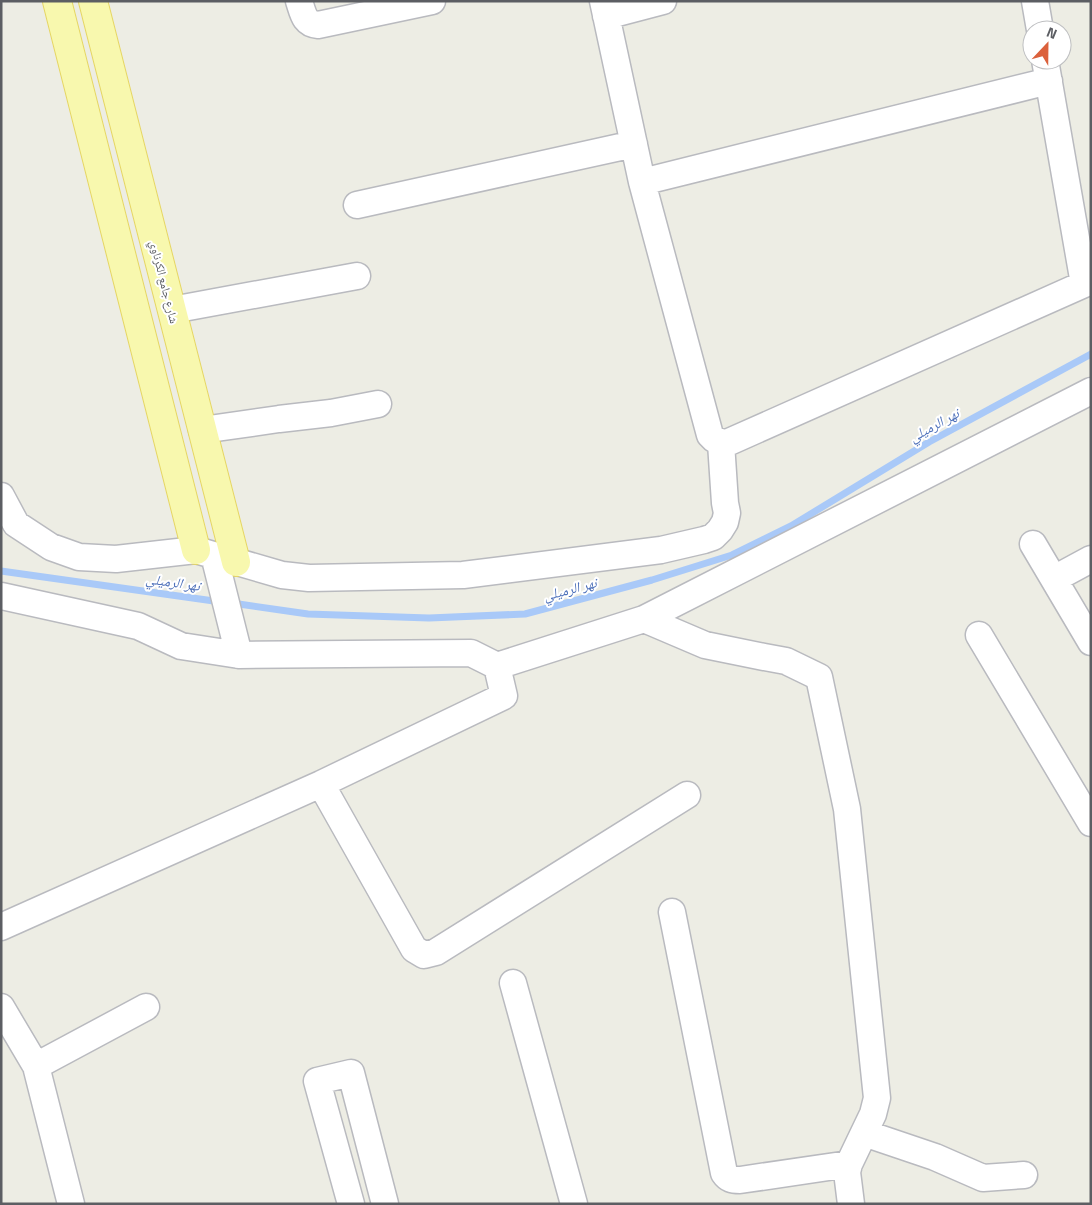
<svg xmlns="http://www.w3.org/2000/svg" width="1092" height="1205" viewBox="0 0 1092 1205" font-family="'Titillium Web','Noto Naskh Arabic',sans-serif">
	<style>
		.lines { fill: none; stroke-linecap: round; stroke-linejoin: round }
		.stream { stroke: #a9c9f8; stroke-width: 7 }
		.minor-casing { stroke: #b9babf; stroke-width: 29 }
		.major-casing { stroke: #e6d664; stroke-width: 30 }
		.minor { stroke: #fff; stroke-width: 26 }
		.major { stroke: #f8f8ae; stroke-width: 28 }
		.labels { text-anchor: middle; stroke-width: 4; stroke-linejoin: round; paint-order: stroke }
		.street-label { font-size: 12px; fill: #5c5e63; stroke: #fff }
		.water-label { font-size: 14px; font-style: italic; fill: #4e71ba; stroke: #fff }
	</style>
	<rect width="100%" height="100%" fill="#edede4"/>
	<g class="lines">
		<path class="stream" d="M 1,571 L 221,602
			M 232,603 L 308,614 L 429,618 L 525,614 L 652,580 L 732,555 L 791,526 L 929,442 L 1091,354"/>
		<g class="minor-casing">
			<path id="minor" d="M 299,1 C 303,13 304,24 318,25 L 432,1
				M 603,1 L 642,182 L 710,435 C 715,441 721,444 729,442 L 1091,281
				M 1035,1 L 1040,30
				M 606,16 L 663,1
				M 1045,60 L 1084,284
				M 642,182 L 1049,81
				M 357,205 L 634,144
				M 172,310 L 357,276
				M 202,430 L 279,419 L 331,413 L 378,404
				M 1,496 L 16,524 L 51,547 L 79,557 L 116,559 L 196,550 L 282,575 L 309,578 L 463,575 L 661,550 L 704,540 L 713,537 L 720,530 L 725,522 L 727,513 L 725,503 L 721,443
				M 1033,544 L 1091,642
				M 214,555 L 239,655
				M 1054,579 L 1091,559
				M 1,596 L 138,626 L 181,646 L 239,655 L 471,653 L 497,666 L 644,619 L 1091,391
				M 644,619 L 705,645 L 764,657 L 786,661 L 819,677 L 847,809 L 877,1098 L 873,1114 L 849,1164 L 847,1172 L 851,1204
				M 979,635 L 1091,823
				M 321,784 L 414,949 L 424,955 L 436,952 L 687,795
				M 672,912 L 724,1173 C 728,1179 732,1180 740,1180 L 849,1164
				M 1,927 L 321,784 L 504,696 L 497,666
				M 513,983 L 574,1204
				M 1,1007 L 36,1066 L 71,1204
				M 36,1066 L 146,1007
				M 864,1133 L 935,1157 L 983,1178 L 1024,1175
				M 351,1204 L 317,1081 L 351,1073 L 385,1204"/>
		</g>
		<g class="major-casing">
			<path id="major" d="M 57,1 L 196,550
				M 93,1 L 236,562"/>
		</g>
		<use href="#minor" class="minor"/>
		<use href="#major" class="major"/>
	</g>
	<g class="labels">
		<g class="street-label">
			<text transform="translate(164 282) rotate(76)" y="4">شارع جامع الكرناوي</text>
		</g>
		<g class="water-label">
			<text transform="translate(934 425) rotate(-29)" y="5">نهر الرميلي</text>
			<text transform="translate(173 582) rotate(8)" y="5">نهر الرميلي</text>
			<text transform="translate(570 589) rotate(-15)" y="5">نهر الرميلي</text>
		</g>
	</g>
	<rect width="1092" height="1205" fill="none" stroke="#5c5e63" stroke-width="5"/>
	<g transform="translate(1047 45) rotate(22)"><circle r="24" fill="#ffffff" stroke="#bebfc1"/>
	<path d="M0-4L9 19L0 12L-9 19Z" fill="#db613c"/>
	<text y="-8" font-size="14" font-weight="bold" text-anchor="middle" fill="#5c5e63">N</text>
	</g>
</svg>
